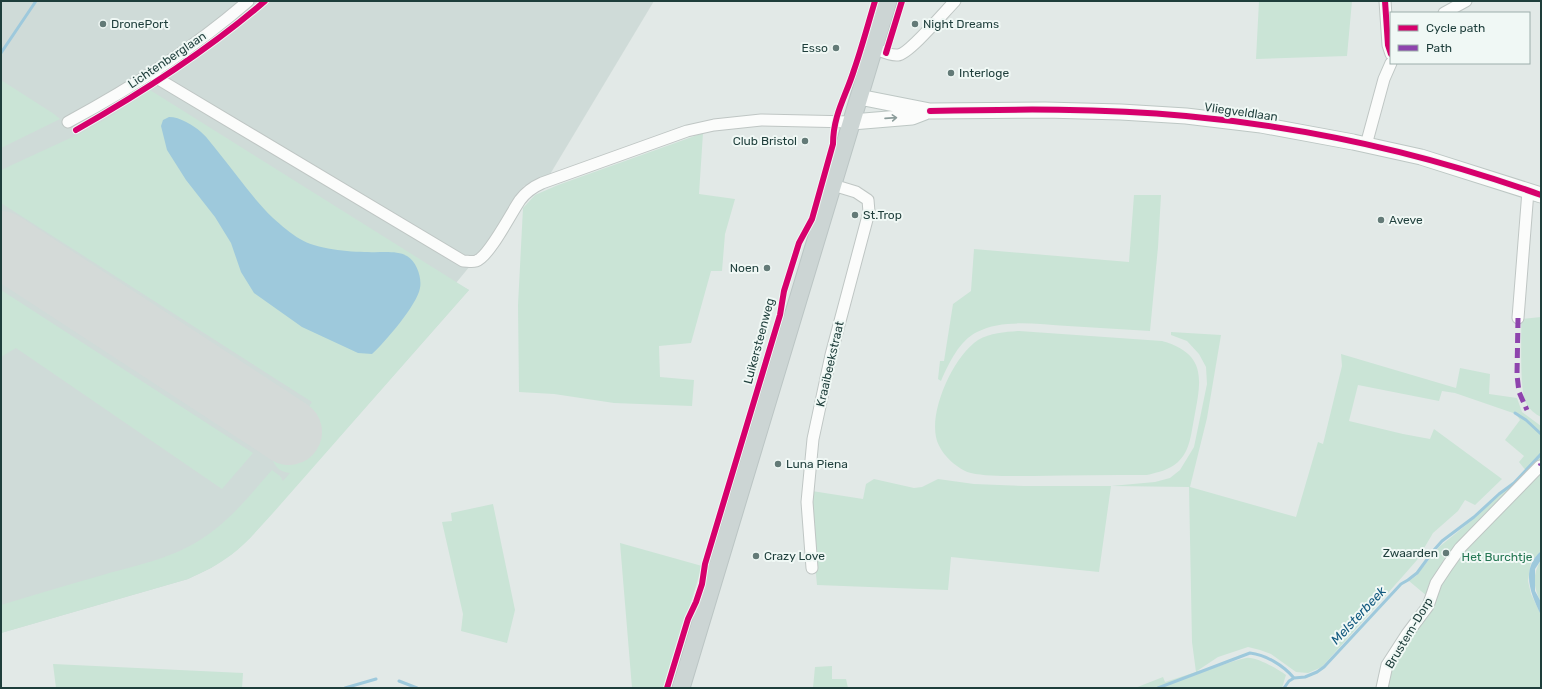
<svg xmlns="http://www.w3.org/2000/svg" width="1542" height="689" viewBox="0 0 1542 689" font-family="Rubik,sans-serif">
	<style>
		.built { fill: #cfdbd8 }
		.green { fill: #cae4d6 }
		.water { fill: #9ec9dc }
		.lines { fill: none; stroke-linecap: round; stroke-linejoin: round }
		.stream { stroke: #9ec9dc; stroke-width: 3 }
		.runway { stroke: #d4dad8; stroke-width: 66 }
		.minor-casing { stroke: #bfc6c4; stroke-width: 13 }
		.secondary-casing { stroke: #bdc7c4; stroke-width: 17 }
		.primary-casing { stroke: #bbc5c4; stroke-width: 19 }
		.minor { stroke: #fbfcfb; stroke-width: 11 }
		.secondary { stroke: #fbfcfb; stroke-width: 15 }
		.primary { stroke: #ccd5d4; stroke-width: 17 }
		.quiet { stroke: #8e44ad; stroke-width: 5; stroke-dasharray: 10 5; stroke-linecap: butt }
		.cycleway-casing { stroke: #f0f8f5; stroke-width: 8 }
		.cycleway { stroke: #d6006c; stroke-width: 6 }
		.oneway { stroke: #8c9d9b }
		.poi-dot { fill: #637a77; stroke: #f0f8f5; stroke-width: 1.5 }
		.labels { text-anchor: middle; stroke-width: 4; stroke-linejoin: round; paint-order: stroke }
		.poi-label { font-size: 12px; fill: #1e3e3b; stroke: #f0f8f5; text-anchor: start }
		.street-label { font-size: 12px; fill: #1e3e3b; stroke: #f0f8f5 }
		.park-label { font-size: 12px; fill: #257854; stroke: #f0f8f5 }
		.water-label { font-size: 13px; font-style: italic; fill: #135a7f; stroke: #f0f8f5 }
	</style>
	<rect width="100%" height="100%" fill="#e2e9e7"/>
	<path class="built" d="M 1,1 L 654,1 L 549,176 L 524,186 L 484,249 L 456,283 L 469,290 L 250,538 L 232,554 L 211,568 L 188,579 L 1,633 Z"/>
	<path class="green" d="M 1259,1 L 1352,1 L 1347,56 L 1256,59 Z
		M 1,80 L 54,114 L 60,119 L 1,148 Z
		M 150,90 L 469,290 L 273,513 C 260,527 247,543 231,555 C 218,565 203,572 188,579 L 1,633 L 1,605 C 36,594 71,584 106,574 C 138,565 172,558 200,540 C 229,522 250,495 272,470 L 280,476 L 283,481 L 290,473 C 281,472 277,469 273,461 L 312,402 L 1,203 L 1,170 L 79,134 L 113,115 Z
		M 703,133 L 699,194 L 735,199 L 725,234 L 722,271 L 711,271 L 691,343 L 659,346 L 660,377 L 694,380 L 692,406 L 614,403 L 554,394 L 519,392 L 518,305 L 523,208 L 535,195 L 558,185 Z
		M 1134,195 L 1161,195 L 1158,247 L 1150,331 C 1123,329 1095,328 1068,326 C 1038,325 1004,318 977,332 C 959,341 949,363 941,381 L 938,379 L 940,361 L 944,361 L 953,304 L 971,291 L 974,249 L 1129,262 Z
		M 1,290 L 253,453 L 222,489 L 16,348 L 1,357 Z
		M 1541,317 L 1541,417 C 1535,414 1529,409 1526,403 C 1519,388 1522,337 1521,319 Z
		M 1019,331 L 1162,341 C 1208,354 1201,381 1194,419 C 1191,434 1190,451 1178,462 C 1169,470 1159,472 1147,475 C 1110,475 1072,475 1034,476 C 1016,476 988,477 971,473 C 966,472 961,469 957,466 C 948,460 938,448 936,437 C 930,408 954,356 978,340 C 991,333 1005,332 1019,331 Z
		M 1171,332 L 1221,335 L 1207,418 L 1190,487 L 1296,517 L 1318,442 L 1323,444 L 1342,366 L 1341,354 L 1456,388 L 1460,368 L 1490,374 L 1489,394 L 1517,398 L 1522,412 L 1541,426 L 1541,460 L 1527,472 L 1427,596 L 1409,581 L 1416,576 L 1439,547 L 1471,521 L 1496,497 L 1514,484 L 1527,472 L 1519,462 L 1524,456 L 1505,440 L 1520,420 L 1516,414 L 1455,393 L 1442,391 L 1439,401 L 1358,385 L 1349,421 L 1403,434 L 1430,439 L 1434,429 L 1502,479 L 1475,505 L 1465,500 L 1458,511 L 1433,533 L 1417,560 L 1403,576 L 1322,667 L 1308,673 L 1296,672 L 1271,654 L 1260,650 L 1248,647 L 1218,657 L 1197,671 C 1214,670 1229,661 1246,658 C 1255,656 1278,669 1286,675 L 1282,688 L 1135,688 L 1163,677 L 1165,682 L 1196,672 L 1192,642 L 1189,487 L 1111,486 L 1099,572 L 951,557 L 948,590 L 817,585 L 811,523 L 812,491 L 863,499 L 866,484 L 874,479 L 914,488 L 922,487 L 938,479 L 974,484 L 1024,486 L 1111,486 L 1155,482 L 1170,478 L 1180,470 L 1194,447 L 1207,384 L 1206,367 L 1199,354 L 1187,341 L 1171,335 Z
		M 1541,469 L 1541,551 L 1531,562 L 1528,581 L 1531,594 L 1541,615 L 1541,688 L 1386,688 L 1390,669 L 1442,581 L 1463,550 Z
		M 493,504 L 515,610 L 507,643 L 461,631 L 463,614 L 442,522 L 452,521 L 451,513 Z
		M 620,543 L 702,566 L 665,688 L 632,688 Z
		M 1541,560 L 1541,602 C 1533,587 1532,575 1541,560 Z
		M 53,664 L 243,673 L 242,688 L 56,688 Z
		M 832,666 L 832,679 L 846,679 L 848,688 L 813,688 L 815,667 Z"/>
	<path class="water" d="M 169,117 C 180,117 193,125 201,132 C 208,138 213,146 219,153 C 237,175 253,199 273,218 C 281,225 291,234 300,239 C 316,249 349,252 368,252 C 380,253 396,250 407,256 C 417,262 422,278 420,288 C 417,305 385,342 372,354 L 358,353 L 302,327 L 254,293 L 241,272 L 231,243 L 215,217 L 186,180 L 167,150 L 161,126 L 163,120 Z
		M 1541,551 L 1541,560 L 1535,569 L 1535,591 L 1541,602 L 1541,615 C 1531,594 1520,570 1541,551 Z"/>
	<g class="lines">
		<path class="stream" d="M 1,53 L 36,1
			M 1515,413 L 1526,420 L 1541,434
			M 399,681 L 417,688
			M 345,688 L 376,679
			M 1158,688 L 1250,653 C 1266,655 1283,665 1294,678
			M 1284,688 L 1289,681 L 1294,678 L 1305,677 L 1317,672 L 1324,667 L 1401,584 L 1408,580 L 1417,573 L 1434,550 L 1442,541 L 1474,517 L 1499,494 L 1514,483 L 1541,454"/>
		<path class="runway" d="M 1,244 L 289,432"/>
		<g class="minor-casing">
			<path id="minor" d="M 1385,1 L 1388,45 L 1391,54
				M 1444,13 L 1466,1
				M 874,48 C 881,51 890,56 898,55 C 909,54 945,11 955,1
				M 152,73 L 160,80 L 463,261 C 467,261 472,262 476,261 C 489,257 511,213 520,200 C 526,192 533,187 542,183 L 687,131 L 714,125 L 761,120 L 852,122
				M 68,122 C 131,88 194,48 248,1
				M 1366,145 L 1384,79 L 1391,63
				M 1518,318 L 1528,191
				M 812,568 L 807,502 L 813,439 L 831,355 L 869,212 L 868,200 L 856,192 L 833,185
				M 1382,688 L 1387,665 L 1407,634 L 1428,606 L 1436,583 L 1448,565 L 1460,548 L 1540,466"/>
		</g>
		<g class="secondary-casing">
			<path id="secondary" d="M 859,97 L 930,111 L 1045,110 L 1121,112 L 1186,116 L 1261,125 L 1353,142 L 1421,157 L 1541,195
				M 852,122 L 912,117 L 925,112"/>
		</g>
		<g class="primary-casing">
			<path id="primary" d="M 681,688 L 888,1"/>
		</g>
		<use href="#minor" class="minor"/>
		<use href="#secondary" class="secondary"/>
		<use href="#primary" class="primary"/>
		<path class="quiet" d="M 1518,318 L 1517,375 L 1519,392 L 1527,410
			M 1540,466 L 1541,464"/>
		<g class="cycleway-casing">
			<path id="cycleway" d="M 1385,1 L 1388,45 L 1391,54
				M 886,53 L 902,1
				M 930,111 C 1015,109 1101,108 1186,116 C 1307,127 1427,154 1541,195
				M 76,130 C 143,92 207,51 265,1
				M 667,688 L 688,619 L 696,602 L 702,584 L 705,564 L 780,315 L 784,291 L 799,243 L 812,219 L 833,144 C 833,115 846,96 854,70 C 862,47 868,24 875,1"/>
		</g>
		<use href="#cycleway" class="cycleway"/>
	</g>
	<defs><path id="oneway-shaft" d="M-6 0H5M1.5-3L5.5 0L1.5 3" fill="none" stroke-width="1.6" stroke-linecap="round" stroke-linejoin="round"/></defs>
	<use class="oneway" href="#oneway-shaft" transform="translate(891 118) rotate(-4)"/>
	<g class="poi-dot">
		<circle cx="103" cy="24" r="4"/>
		<circle cx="915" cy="24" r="4"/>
		<circle cx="836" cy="48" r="4"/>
		<circle cx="951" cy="73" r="4"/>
		<circle cx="805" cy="141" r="4"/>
		<circle cx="855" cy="215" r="4"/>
		<circle cx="1381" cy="220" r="4"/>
		<circle cx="767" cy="268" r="4"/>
		<circle cx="778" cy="464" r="4"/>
		<circle cx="1446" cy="553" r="4"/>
		<circle cx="756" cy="556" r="4"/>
	</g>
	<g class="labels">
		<g class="poi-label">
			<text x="111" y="28">DronePort</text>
			<text x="923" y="28">Night Dreams</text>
			<text x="828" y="52" text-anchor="end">Esso</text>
			<text x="959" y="77">Interloge</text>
			<text x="797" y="145" text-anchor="end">Club Bristol</text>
			<text x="863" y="219">St.Trop</text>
			<text x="1389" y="224">Aveve</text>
			<text x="759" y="272" text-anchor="end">Noen</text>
			<text x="786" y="468">Luna Piena</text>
			<text x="1438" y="557" text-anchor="end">Zwaarden</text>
			<text x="764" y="560">Crazy Love</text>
		</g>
		<g class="street-label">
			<text transform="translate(167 60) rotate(-34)" y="4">Lichtenberglaan</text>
			<text transform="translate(1241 112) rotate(8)" y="4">Vliegveldlaan</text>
			<text transform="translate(759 341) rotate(-75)" y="4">Luikersteenweg</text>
			<text transform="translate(830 364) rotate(-77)" y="4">Kraaibeekstraat</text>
			<text transform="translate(1409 633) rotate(-59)" y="4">Brustem-Dorp</text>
		</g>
		<g class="park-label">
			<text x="1497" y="561">Het Burchtje</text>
		</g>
		<g class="water-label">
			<text transform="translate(1358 615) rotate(-47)" y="5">Melsterbeek</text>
		</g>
	</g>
	<rect width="1542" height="689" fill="none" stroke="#1e3e3b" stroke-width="4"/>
	<rect x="1390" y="12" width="140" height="52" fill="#f0f8f5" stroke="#9caeab"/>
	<rect x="1398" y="25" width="20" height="6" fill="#d6006c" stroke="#9caeab"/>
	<text x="1426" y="32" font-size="12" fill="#1e3e3b">Cycle path</text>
	<rect x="1398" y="45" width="20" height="6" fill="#8e44ad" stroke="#9caeab"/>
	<text x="1426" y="52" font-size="12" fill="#1e3e3b">Path</text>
</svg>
